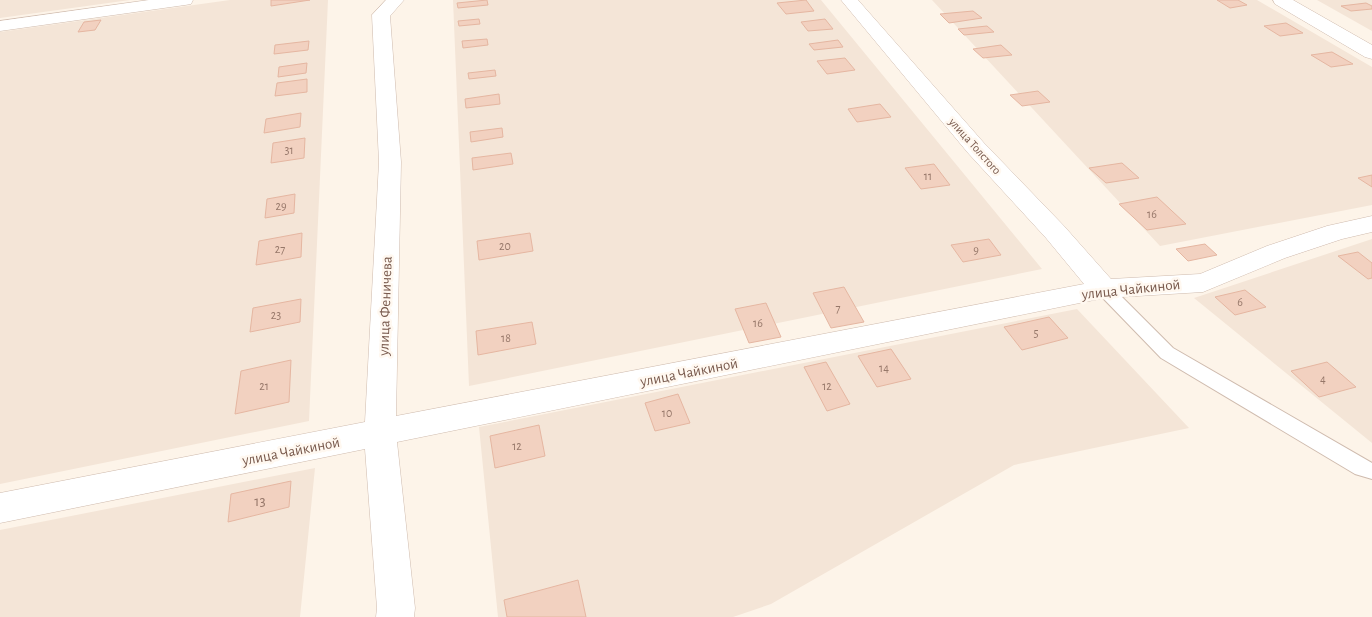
<svg xmlns="http://www.w3.org/2000/svg" width="1372" height="617" viewBox="0 0 1372 617" font-family="'Alegreya Sans',sans-serif">
	<style>
		.residential { fill: #f4e5d7 }
		.building { fill: #f2d1c0; stroke: #e5b6a1 }
		.lines { fill: none; stroke-linecap: round; stroke-linejoin: round }
		.service-casing { stroke: #cfbbae; stroke-width: 2 }
		.minor-casing { stroke: #cfbbae; stroke-width: 1 }
		.tertiary-casing { stroke: #cfbbae; stroke-width: 1 }
		.service { fill: #fff; fill-rule: evenodd }
		.minor { fill: #fff; fill-rule: evenodd }
		.tertiary { fill: #fff; fill-rule: evenodd }
		.labels { text-anchor: middle; stroke-width: 5; stroke-linejoin: round; paint-order: stroke }
		.far-street-label { font-size: 12px; fill: #78594c; stroke: #fff8f0 }
		.number-label { font-size: 12px; fill: #967769 }
		.street-label { font-size: 15px; fill: #78594c; stroke: #fff8f0 }
		.near-number-label { font-size: 15px; fill: #967769 }
	</style>
	<rect width="100%" height="100%" fill="#fdf4e9"/>
	<path class="residential" d="M 0,0 L 130,0 L 0,18 Z
		M 230,0 L 328,0 L 309,421 L 0,484 L 0,32 Z
		M 453,0 L 821,0 L 1042,269 L 469,386 Z
		M 932,0 L 1257,0 L 1372,67 L 1372,205 L 1160,246 Z
		M 1317,0 L 1372,0 L 1372,31 Z
		M 1372,239 L 1372,443 L 1194,298 Z
		M 1077,309 L 1189,428 L 1014,465 L 771,604 L 733,617 L 498,617 L 479,427 Z
		M 315,468 L 300,617 L 0,617 L 0,530 Z"/>
	<path class="building" d="M 271,0 L 310,0 L 271,6 Z
		M 487,0 L 488,5 L 458,8 L 457,3 Z
		M 806,0 L 814,11 L 786,14 L 777,3 Z
		M 1217,0 L 1238,0 L 1247,5 L 1230,8 Z
		M 1366,3 L 1372,6 L 1372,9 L 1351,11 L 1341,6 Z
		M 973,11 L 982,18 L 949,23 L 940,14 Z
		M 479,19 L 480,24 L 459,26 L 458,21 Z
		M 825,19 L 833,29 L 808,31 L 801,22 Z
		M 101,20 L 95,30 L 78,32 L 84,22 Z
		M 1286,23 L 1303,33 L 1280,36 L 1264,26 Z
		M 987,26 L 994,32 L 964,35 L 958,29 Z
		M 487,39 L 488,45 L 463,48 L 462,41 Z
		M 838,40 L 843,47 L 814,50 L 809,44 Z
		M 309,41 L 308,50 L 274,54 L 275,45 Z
		M 1001,45 L 1012,55 L 983,58 L 973,49 Z
		M 1332,52 L 1353,64 L 1331,67 L 1311,55 Z
		M 845,58 L 855,70 L 827,74 L 817,61 Z
		M 307,63 L 306,73 L 278,77 L 279,67 Z
		M 495,70 L 496,76 L 469,79 L 468,73 Z
		M 307,79 L 307,92 L 275,96 L 277,83 Z
		M 1038,91 L 1050,102 L 1022,106 L 1010,95 Z
		M 499,94 L 500,104 L 466,108 L 465,99 Z
		M 880,104 L 891,117 L 857,122 L 848,109 Z
		M 301,113 L 300,127 L 264,133 L 266,119 Z
		M 502,128 L 503,137 L 471,142 L 470,132 Z
		M 305,138 L 304,158 L 271,163 L 273,143 Z
		M 511,153 L 513,164 L 473,170 L 472,158 Z
		M 1122,163 L 1139,178 L 1106,183 L 1089,168 Z
		M 934,164 L 950,185 L 921,189 L 905,168 Z
		M 1372,175 L 1372,187 L 1358,178 Z
		M 295,194 L 294,213 L 265,218 L 267,199 Z
		M 1157,197 L 1186,224 L 1147,230 L 1119,204 Z
		M 302,233 L 301,257 L 256,265 L 259,241 Z
		M 530,233 L 533,251 L 479,260 L 477,241 Z
		M 989,239 L 1001,255 L 963,262 L 951,245 Z
		M 1205,244 L 1217,255 L 1188,261 L 1176,249 Z
		M 1358,252 L 1372,263 L 1372,278 L 1368,279 L 1338,256 Z
		M 844,287 L 864,322 L 831,328 L 813,293 Z
		M 1245,290 L 1266,307 L 1235,315 L 1215,297 Z
		M 301,299 L 300,322 L 250,332 L 253,308 Z
		M 766,303 L 781,337 L 749,343 L 735,309 Z
		M 1049,317 L 1068,338 L 1022,350 L 1004,327 Z
		M 532,322 L 536,344 L 478,355 L 476,331 Z
		M 891,349 L 911,379 L 877,387 L 858,356 Z
		M 291,360 L 289,402 L 235,414 L 241,371 Z
		M 826,362 L 850,404 L 827,411 L 804,367 Z
		M 1327,362 L 1356,387 L 1319,397 L 1291,371 Z
		M 678,394 L 690,423 L 655,431 L 645,403 Z
		M 539,425 L 545,456 L 495,468 L 490,436 Z
		M 291,481 L 289,507 L 228,522 L 231,494 Z
		M 578,580 L 586,617 L 507,617 L 504,600 Z"/>
	<g class="lines">
		<g class="service-casing">
			<path id="service" d="M 1104,284 L 1110,285 L 1173,348 L 1372,463 L 1372,479 L 1355,474 L 1161,358 L 1098,293 L 1096,289 L 1098,285 Z"/>
		</g>
		<g class="minor-casing">
			<path id="minor" d="M 386,0 L 404,0 L 390,16 L 401,162 L 396,416 L 1084,284 L 1046,238 L 968,153 L 841,0 L 858,0 L 984,143 L 1064,226 L 1111,279 L 1200,274 L 1267,246 L 1327,226 L 1372,216 L 1372,232 L 1342,239 L 1285,258 L 1203,292 L 1104,298 L 397,442 L 415,608 L 414,617 L 376,617 L 377,608 L 365,449 L 0,523 L 0,493 L 365,422 L 379,162 L 372,15 Z
				M 1273,0 L 1293,0 L 1372,45 L 1372,59 L 1365,57 L 1275,4 Z"/>
		</g>
		<g class="tertiary-casing">
			<path id="tertiary" d="M 149,0 L 193,0 L 191,4 L 185,5 L 0,31 L 0,21 Z"/>
		</g>
		<use href="#service" class="service"/>
		<use href="#minor" class="minor"/>
		<use href="#tertiary" class="tertiary"/>
	</g>
	<g class="labels">
		<g class="far-street-label">
			<text transform="translate(975 146) rotate(48)" y="4">улица Толстого</text>
		</g>
		<g class="number-label">
			<text x="289" y="154">31</text>
			<text x="928" y="180">11</text>
			<text x="281" y="210">29</text>
			<text x="1152" y="218">16</text>
			<text x="505" y="250">20</text>
			<text x="280" y="253">27</text>
			<text x="976" y="254">9</text>
			<text x="1240" y="306">6</text>
			<text x="838" y="312">7</text>
			<text x="276" y="319">23</text>
			<text x="758" y="327">16</text>
			<text x="1036" y="337">5</text>
			<text x="506" y="342">18</text>
			<text x="884" y="372">14</text>
			<text x="1323" y="383">4</text>
			<text x="264" y="390">21</text>
			<text x="827" y="390">12</text>
			<text x="667" y="417">10</text>
			<text x="517" y="450">12</text>
		</g>
		<g class="street-label">
			<text transform="translate(1131 289) rotate(-6)" y="5">улица Чайкиной</text>
			<text transform="translate(385 306) rotate(-88)" y="5">улица Феничева</text>
			<text transform="translate(689 372) rotate(-11)" y="5">улица Чайкиной</text>
			<text transform="translate(291 451) rotate(-11)" y="5">улица Чайкиной</text>
		</g>
		<g class="near-number-label">
			<text x="260" y="506">13</text>
		</g>
	</g>
</svg>
